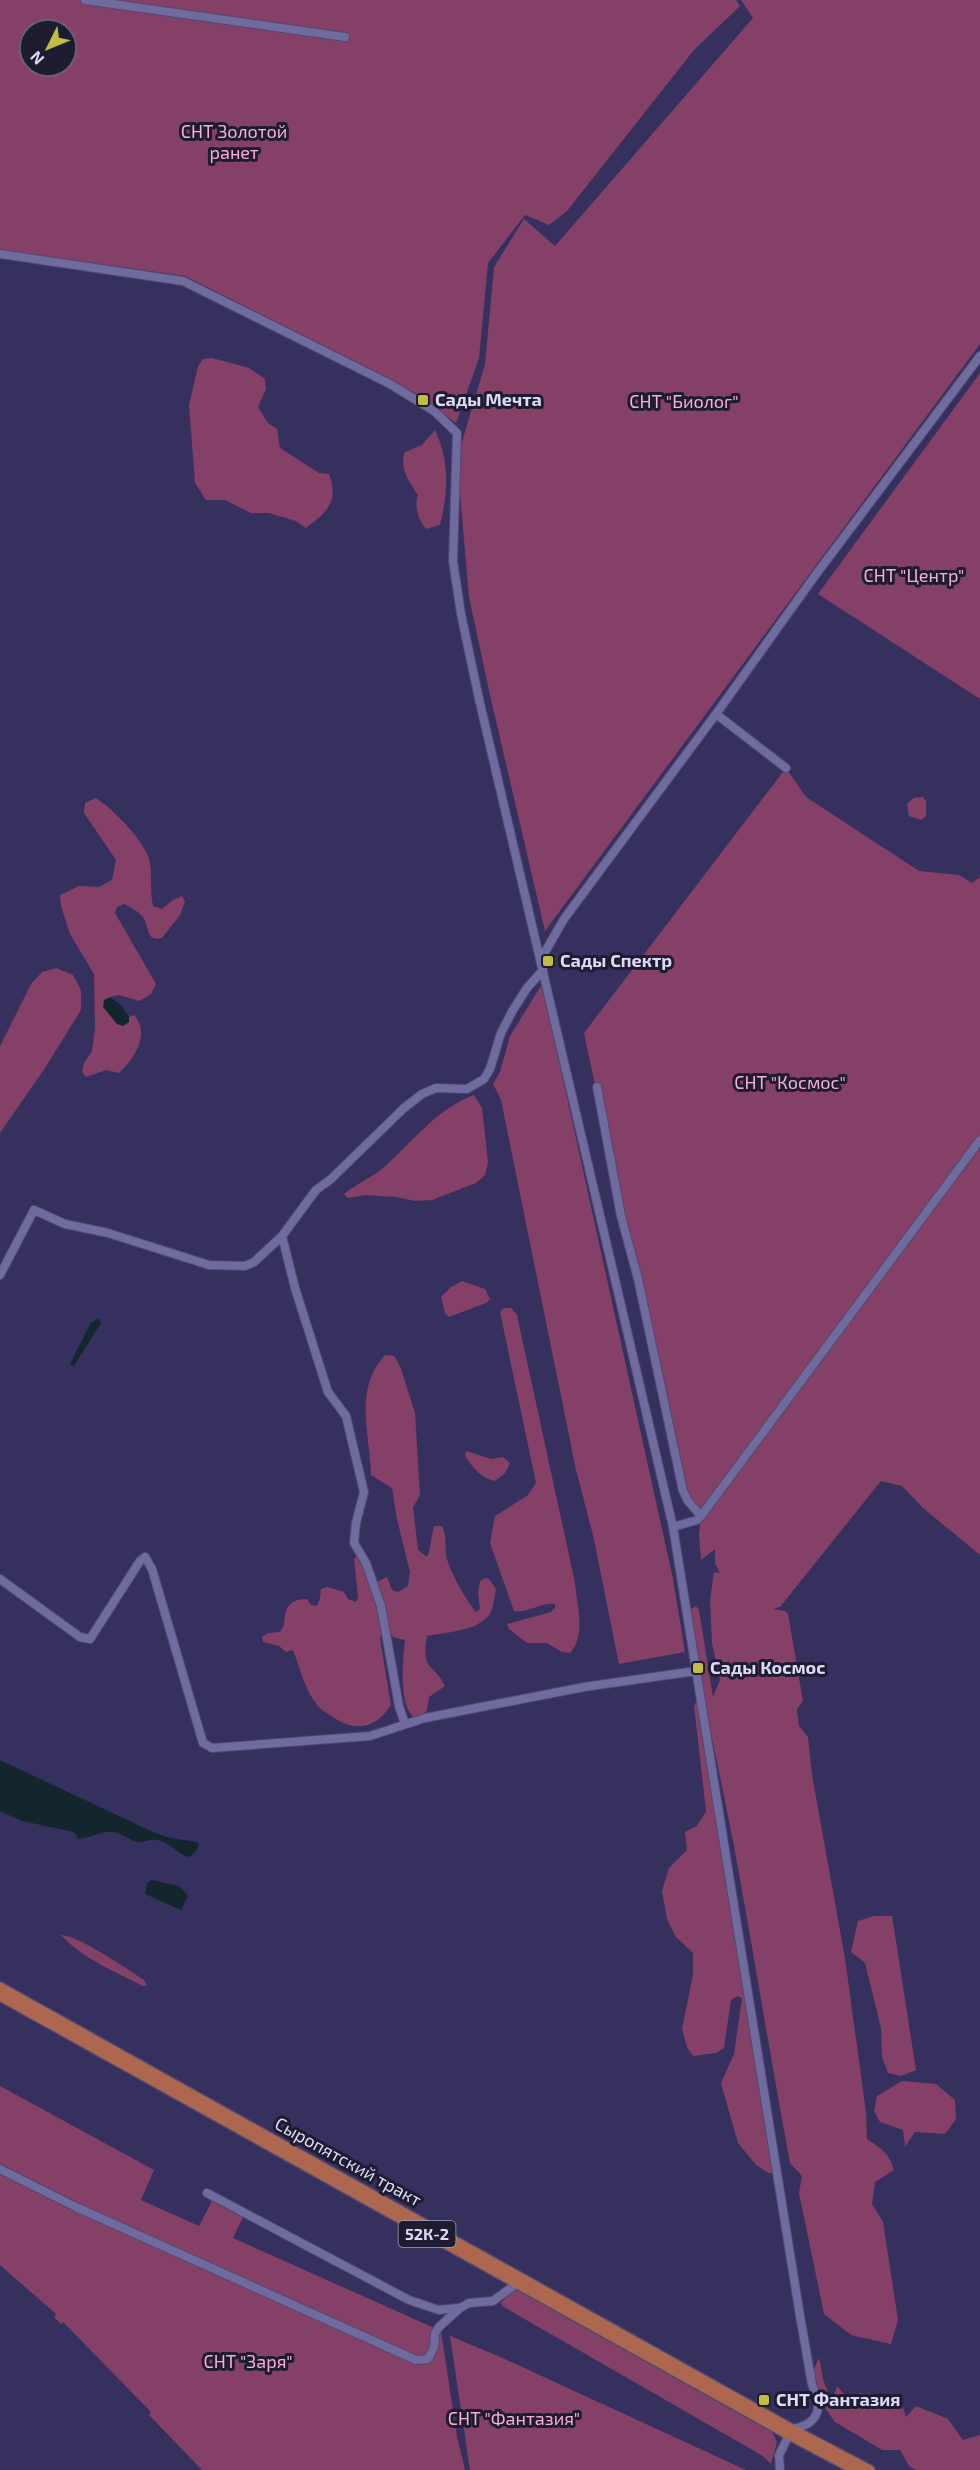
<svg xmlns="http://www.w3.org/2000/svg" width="980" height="2470" viewBox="0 0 980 2470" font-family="'Exo 2',sans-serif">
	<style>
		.green { fill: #844066; fill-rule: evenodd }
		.water { fill: #13262e }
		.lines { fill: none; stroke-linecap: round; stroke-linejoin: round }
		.minor-casing { stroke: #504971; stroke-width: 10 }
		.major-casing { stroke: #504971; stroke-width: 12 }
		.minor { stroke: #706b9f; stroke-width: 8 }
		.major { stroke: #ae674f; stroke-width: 9 }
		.poi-dot { fill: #c1bd40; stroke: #1e1c31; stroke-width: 2 }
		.labels { text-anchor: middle; stroke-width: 6; stroke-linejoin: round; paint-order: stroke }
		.shield { fill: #1e1c31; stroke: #a3a1bc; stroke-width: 1.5 }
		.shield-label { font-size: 16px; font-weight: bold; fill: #dcdaf8 }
		.park-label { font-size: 18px; fill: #fbaed5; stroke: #1e1c31 }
		.poi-label { font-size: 18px; font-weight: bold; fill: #dcdaf8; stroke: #1e1c31; text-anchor: start }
		.street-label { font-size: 18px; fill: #dcdaf8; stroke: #1e1c31 }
	</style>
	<rect width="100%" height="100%" fill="#36305f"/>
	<path class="green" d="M 0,0 L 736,0 L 740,6 L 694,50 L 567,211 L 549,225 L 525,215 L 488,263 L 479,358 L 456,423 L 413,392 L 185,276 L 0,250 ZM 30,30 L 66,30 L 66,66 L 30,66 Z
		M 741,0 L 980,0 L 980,344 L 545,931 L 490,695 L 469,597 L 457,459 L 485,364 L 494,267 L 524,219 L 555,246 L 753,18 Z
		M 212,358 L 249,368 L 265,379 L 266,389 L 258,407 L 268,423 L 277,429 L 280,448 L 319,473 L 329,474 C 339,502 327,512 306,528 L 296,521 L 269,513 L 251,513 L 225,500 L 206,500 L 195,483 L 189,405 L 198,366 L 203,359 Z
		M 980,373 L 980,699 L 818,594 Z
		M 435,430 C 450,462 448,492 440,525 L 426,529 C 418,519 414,507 418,495 C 409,482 399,468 405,452 L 422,445 Z
		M 786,768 L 806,797 L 919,871 L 959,875 L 972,883 L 980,877 L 980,1555 L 923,1508 L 902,1486 L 881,1481 L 780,1607 L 773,1609 L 785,1611 L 788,1614 L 803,1701 L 797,1709 L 799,1726 L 808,1737 L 812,1775 L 845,1958 L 866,2112 L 867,2139 C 881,2148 889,2153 894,2170 L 875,2182 L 872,2204 L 883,2222 L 898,2320 L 891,2344 L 851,2335 L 824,2314 L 799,2193 L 802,2176 L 790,2163 C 770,2056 753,1948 733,1841 C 718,1764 700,1687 689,1610 L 696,1606 L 699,1610 L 713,1697 L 720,1680 L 712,1643 L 710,1600 L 714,1572 L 720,1573 L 715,1563 L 715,1549 L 701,1560 L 699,1535 L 701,1516 L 688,1501 L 663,1405 L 584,1033 Z
		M 923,797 L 926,801 L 926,816 L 921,820 L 909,816 L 907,804 L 914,798 Z
		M 96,798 C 113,809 147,843 150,863 C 152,877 150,892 153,906 L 162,909 L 173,900 L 182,896 L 185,901 L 180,915 L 162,938 C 147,942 149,929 144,919 C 141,912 131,908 124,904 L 117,907 L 115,913 L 156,984 L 151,994 L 139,1001 L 119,995 L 110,997 L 129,1022 L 129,1017 L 134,1015 C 151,1034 134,1059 119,1073 L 106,1070 L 86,1077 L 82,1072 L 84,1063 L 92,1051 L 95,1028 L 94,974 L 70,934 L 61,906 L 60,895 L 79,886 L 99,887 L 112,880 L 116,860 L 84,813 L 85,803 Z
		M 56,968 L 73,975 L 81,990 L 81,1010 L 45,1068 L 0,1133 L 0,1046 L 31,984 L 42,972 Z
		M 542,984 L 673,1579 L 685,1652 L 619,1664 L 593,1535 L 576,1470 L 501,1100 L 493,1084 L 500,1072 L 510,1036 Z
		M 474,1095 L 482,1108 L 488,1162 L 485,1175 L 476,1183 L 432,1200 L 415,1201 L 396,1197 L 365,1195 L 348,1198 L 344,1194 C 356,1184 371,1178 383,1168 C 413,1142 436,1109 474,1095 Z
		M 462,1281 L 485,1289 L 490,1299 L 486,1303 L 449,1317 L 445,1313 L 441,1297 L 451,1287 Z
		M 504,1308 L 511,1308 L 517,1315 L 575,1583 C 577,1604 586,1637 570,1653 L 562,1652 L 547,1643 L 527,1643 L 509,1629 L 507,1624 L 551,1612 L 555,1608 L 555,1604 C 542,1602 529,1613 514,1611 L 490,1543 L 495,1516 L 528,1495 L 536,1483 L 500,1312 Z
		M 385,1355 L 394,1356 L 400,1366 L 415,1413 L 420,1495 L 413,1507 L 418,1550 L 427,1557 C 431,1549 431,1537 434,1526 L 442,1526 C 447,1537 445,1543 446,1554 C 447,1567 467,1602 476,1612 L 480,1609 L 478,1593 L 480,1581 L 485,1578 L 489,1579 L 496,1589 C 495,1595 494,1603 492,1609 C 485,1631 446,1632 427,1636 C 421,1673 433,1661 445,1686 L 429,1697 C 427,1710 428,1715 414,1718 C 398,1703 403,1660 405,1640 L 393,1637 L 388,1630 L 382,1631 L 380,1638 L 391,1705 C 376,1728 356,1733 333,1717 C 328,1714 321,1710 318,1706 C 305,1691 300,1668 293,1650 L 286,1652 L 279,1646 L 263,1642 L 262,1637 L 268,1633 L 280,1632 L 284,1626 C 285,1610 287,1599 307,1599 L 311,1605 L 317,1606 L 320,1599 L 321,1589 L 327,1587 L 344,1592 L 348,1599 L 356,1602 L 358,1597 L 354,1559 L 357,1556 L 361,1560 L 369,1581 L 377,1582 L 387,1577 L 392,1590 L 398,1592 L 408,1586 L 410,1572 L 397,1519 L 392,1488 L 371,1475 C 370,1432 353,1391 385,1355 Z
		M 466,1451 L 491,1459 L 503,1457 L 510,1463 L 505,1473 L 495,1481 C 481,1478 473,1468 465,1456 Z
		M 699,1697 L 777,2173 L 769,2173 L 756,2165 L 738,2143 L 721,2083 L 734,2054 L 742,1998 L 738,1996 L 731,2000 L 724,2048 L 716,2053 L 693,2056 L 687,2047 L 682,2029 L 693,1975 L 693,1953 L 676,1937 L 667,1919 L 662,1891 L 669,1868 L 687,1850 L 685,1832 L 697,1826 L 706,1811 L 694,1706 Z
		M 874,1916 L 892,1916 L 916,2070 L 901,2076 L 888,2073 L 882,2057 L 881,2028 L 865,1963 L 851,1952 L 858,1921 Z
		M 61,1935 C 78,1935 127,1969 144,1980 L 147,1985 L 143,1986 C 114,1971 83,1959 61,1935 Z
		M 902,2081 L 936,2084 L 955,2100 L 956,2119 L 945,2134 L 915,2132 L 905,2147 L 903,2130 L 880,2122 L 874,2111 L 877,2096 Z
		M 0,2086 L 154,2170 L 141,2200 L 199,2226 L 212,2201 L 243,2217 L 233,2238 L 441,2331 L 457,2437 L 465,2470 L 202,2470 L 149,2415 L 151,2412 L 63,2322 L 61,2324 L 54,2317 L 56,2314 L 0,2265 Z
		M 518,2289 L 772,2431 L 777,2442 L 771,2464 L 763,2456 L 502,2306 L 501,2303 L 512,2290 Z
		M 450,2336 L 498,2356 L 746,2470 L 470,2470 Z
		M 819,2358 L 823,2379 L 832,2403 L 837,2386 L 846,2396 L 861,2393 L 901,2401 L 906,2417 L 916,2406 L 948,2419 L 963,2440 L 980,2435 L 980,2470 L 916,2470 L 909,2466 L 900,2450 L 882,2450 L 835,2422 L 825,2408 L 813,2371 Z"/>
	<path class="water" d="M 110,997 L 121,1005 L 129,1017 L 129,1022 L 123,1026 L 117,1024 L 103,1007 L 104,1000 Z
		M 99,1318 L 101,1323 L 74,1366 L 70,1364 L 91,1323 Z
		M 0,1760 L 153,1832 L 170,1838 L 197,1842 L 199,1845 L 196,1851 L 190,1857 C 177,1855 170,1841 156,1840 C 150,1839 143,1843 137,1842 C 126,1839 119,1830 106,1832 C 96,1833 88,1839 78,1839 L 74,1832 L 22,1821 L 0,1811 Z
		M 152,1880 L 179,1886 L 188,1895 L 181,1910 L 145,1894 L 147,1883 Z"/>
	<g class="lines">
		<g class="minor-casing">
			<path id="minor" d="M 85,0 L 345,37
				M 0,254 L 183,281 L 390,384 L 434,411 L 457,433 L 453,561 L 461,614 L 479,699 L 673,1527 L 801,2322 C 805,2343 808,2363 812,2384 C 814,2391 819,2399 818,2406 C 818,2421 804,2427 792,2429 L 779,2455 L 780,2470
				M 716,714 L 786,768
				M 541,959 L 564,919 L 716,714 L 814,577 L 980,356
				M 597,1087 L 621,1216 L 638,1279 L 683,1491 L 688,1501 L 701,1516
				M 282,1236 L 295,1288 L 328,1392 L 346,1416 L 350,1433 L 364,1492 L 356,1523 L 354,1543 L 366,1563 L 381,1606 L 399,1706 L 405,1724
				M 0,1275 L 34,1210 L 65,1224 L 108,1233 L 209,1265 L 245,1266 L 254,1262 L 282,1236 L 316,1190 L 331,1179 L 404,1108 L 422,1094 L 436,1088 L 467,1089 L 484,1079 L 490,1069 L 501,1033 L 513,1010 L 527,988 L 543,970
				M 673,1527 L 697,1520 L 701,1516 L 980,1140
				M 0,1579 L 80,1637 L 90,1639 L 140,1561 L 145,1557 L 152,1569 L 203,1743 L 212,1748 L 370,1736 L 425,1718 L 584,1687 L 696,1671
				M 0,2169 L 76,2207 L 416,2360 L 428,2359 L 434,2347 L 435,2333 L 439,2327 L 460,2308 L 469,2303 L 493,2301 L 516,2284
				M 207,2193 L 409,2300 L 439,2310 L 458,2308"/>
		</g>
		<g class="major-casing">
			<path id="major" d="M 0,1987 L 792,2429 L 870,2470
				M 0,1996 L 789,2435 L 855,2470"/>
		</g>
		<use href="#minor" class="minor"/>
		<use href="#major" class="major"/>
	</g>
	<g class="poi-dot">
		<rect x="417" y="394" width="12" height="12" rx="3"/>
		<rect x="542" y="955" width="12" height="12" rx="3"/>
		<rect x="692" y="1662" width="12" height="12" rx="3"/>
		<rect x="758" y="2394" width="12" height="12" rx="3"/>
	</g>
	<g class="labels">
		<rect class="shield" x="398.5" y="2221" width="57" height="26" rx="4.5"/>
		<g class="shield-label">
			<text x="427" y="2240">52К-2</text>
		</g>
		<g class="park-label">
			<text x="234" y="138">СНТ Золотой<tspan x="234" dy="21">ранет</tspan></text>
			<text x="684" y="408">СНТ "Биолог"</text>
			<text x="914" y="582">СНТ "Центр"</text>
			<text x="790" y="1089">СНТ "Космос"</text>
			<text x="248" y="2368">СНТ "Заря"</text>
			<text x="514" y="2425">СНТ "Фантазия"</text>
		</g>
		<g class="poi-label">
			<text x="435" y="406">Сады Мечта</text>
			<text x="560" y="967">Сады Спектр</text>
			<text x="710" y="1674">Сады Космос</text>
			<text x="776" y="2406">СНТ Фантазия</text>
		</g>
		<g class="street-label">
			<text transform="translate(348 2162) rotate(29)" y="6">Сыропятский тракт</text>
		</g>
	</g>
	<g transform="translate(48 48) rotate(227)"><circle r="28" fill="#1e1c31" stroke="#6a6881" stroke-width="1.5"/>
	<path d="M0-4.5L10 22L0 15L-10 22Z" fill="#c1bd40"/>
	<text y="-9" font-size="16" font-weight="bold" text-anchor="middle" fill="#dcdaf8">N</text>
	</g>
</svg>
